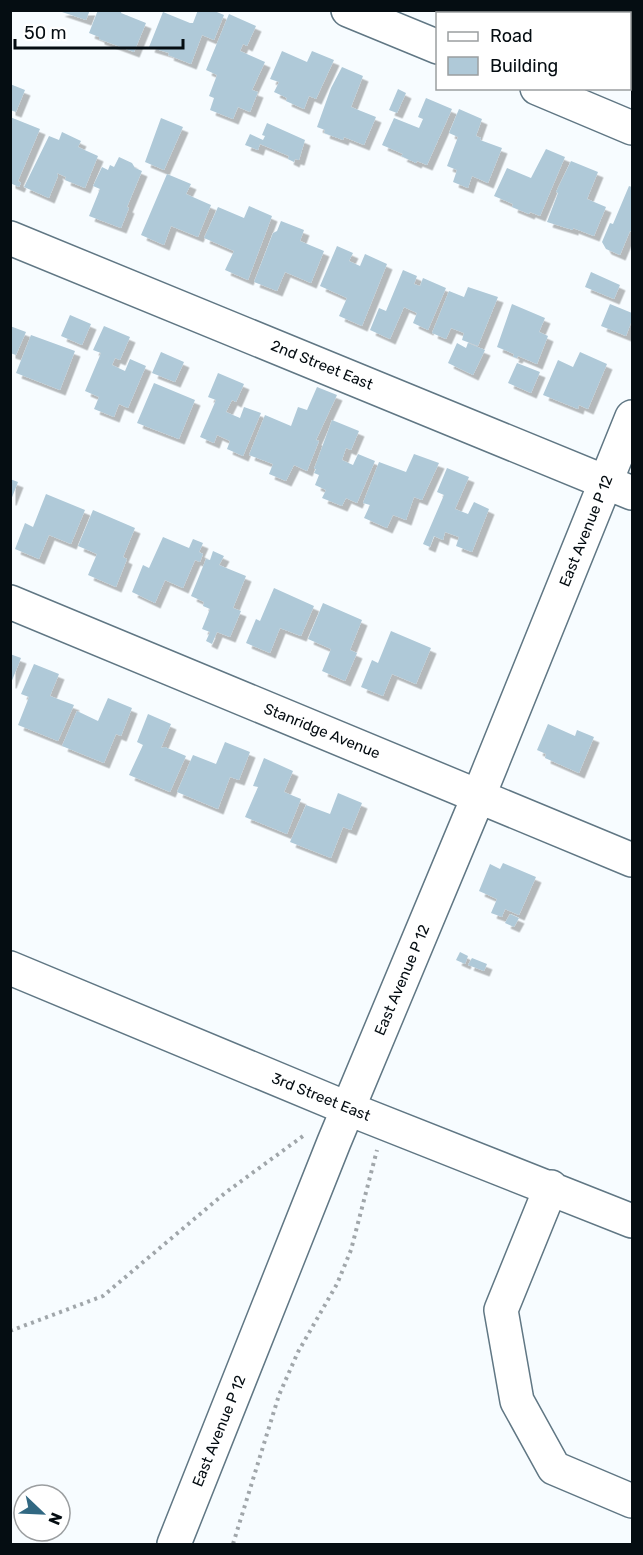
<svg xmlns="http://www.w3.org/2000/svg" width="643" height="1555" viewBox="0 0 643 1555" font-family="Rubik,sans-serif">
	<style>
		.building { fill: #afc9d8; filter: url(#shadow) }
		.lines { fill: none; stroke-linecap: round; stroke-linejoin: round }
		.minor-casing { stroke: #607784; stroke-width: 36 }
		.path { stroke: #a0a6aa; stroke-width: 4; stroke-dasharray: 3 4.5; stroke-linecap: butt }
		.minor { stroke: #fff; stroke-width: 33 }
		.labels { text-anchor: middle; stroke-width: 6; stroke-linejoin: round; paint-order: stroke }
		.street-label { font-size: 15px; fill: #050d12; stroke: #fff }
	</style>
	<defs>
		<filter id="shadow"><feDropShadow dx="5.5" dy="5.5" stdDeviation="0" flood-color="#0004"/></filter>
	</defs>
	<rect width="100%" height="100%" fill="#f7fcff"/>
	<path class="building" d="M 64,10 L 90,10 L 86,20 L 59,11 Z
		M 98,10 L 122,10 L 121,13 L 146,23 L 134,52 L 99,39 L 99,37 L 89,33 Z
		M 198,10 L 212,10 L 224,15 L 214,40 L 202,35 L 191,64 L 168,55 L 169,53 L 149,47 L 163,12 L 190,23 L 193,23 Z
		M 498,10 L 524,10 L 523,14 L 496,14 Z
		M 570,10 L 625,10 L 624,14 L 577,14 Z
		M 229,14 L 256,26 L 247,46 L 243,44 L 240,51 L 265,62 L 252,90 L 258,92 L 250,112 L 238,107 L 233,119 L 210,110 L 214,98 L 209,96 L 217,75 L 206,70 Z
		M 630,37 L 632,39 L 632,67 L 630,66 Z
		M 282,51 L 307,62 L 312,51 L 334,60 L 316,99 L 309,96 L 304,109 L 286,101 L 287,98 L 274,92 L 279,82 L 270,79 Z
		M 342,67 L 363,76 L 351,107 L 376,117 L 364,145 L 344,137 L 343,140 L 324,133 L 325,130 L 317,127 L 331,88 Z
		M 10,84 L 25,90 L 16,112 L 10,110 Z
		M 398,89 L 406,93 L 397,113 L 389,110 Z
		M 426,98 L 452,109 L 427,165 L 417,161 L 416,163 L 401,156 L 403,154 L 382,145 L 394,118 L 419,128 L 423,119 L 418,117 Z
		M 459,109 L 482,119 L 476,136 L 481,138 L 480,140 L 502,148 L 488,183 L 472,176 L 468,188 L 453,182 L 457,170 L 447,166 L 458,137 L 449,133 Z
		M 10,117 L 40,129 L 18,181 L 21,183 L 19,187 L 10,183 Z
		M 161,118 L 183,127 L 164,170 L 145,162 Z
		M 267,123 L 305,140 L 299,160 L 295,159 L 294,162 L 288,159 L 289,156 L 260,144 L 258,150 L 245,145 L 250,134 L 263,140 L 265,136 L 262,135 Z
		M 62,132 L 81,141 L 78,147 L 98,156 L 85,188 L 65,180 L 66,177 L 57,173 L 58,176 L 49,198 L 24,187 L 49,136 L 59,140 Z
		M 546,149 L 565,157 L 540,216 L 530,212 L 529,214 L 512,207 L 513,204 L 494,196 L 507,168 L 531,178 Z
		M 119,157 L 132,163 L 135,168 L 142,171 L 127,207 L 129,208 L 121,228 L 89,216 L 100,189 L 93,186 L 102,167 L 108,170 L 110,165 L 114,167 Z
		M 571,161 L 598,172 L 587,199 L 606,207 L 594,236 L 573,228 L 573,230 L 547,222 L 558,193 L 556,192 Z
		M 167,174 L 191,184 L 186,194 L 211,205 L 198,237 L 171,226 L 164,245 L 141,235 Z
		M 629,186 L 632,187 L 632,232 L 630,231 L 620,255 L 606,249 L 602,242 L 610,223 L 613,224 Z
		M 249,206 L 272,216 L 248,280 L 225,270 L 234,251 L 204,238 L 218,207 L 244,218 Z
		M 281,221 L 304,230 L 300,241 L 324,251 L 311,283 L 285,272 L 277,291 L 254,282 L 273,233 L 277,231 Z
		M 337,246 L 353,253 L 349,261 L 360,266 L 365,254 L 387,264 L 362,326 L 339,316 L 347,298 L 320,286 Z
		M 403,270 L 417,276 L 414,284 L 420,286 L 423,278 L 446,288 L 428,330 L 413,323 L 417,313 L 404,307 L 390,339 L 370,330 L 379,308 L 386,311 Z
		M 591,272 L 620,285 L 614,299 L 585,287 Z
		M 468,287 L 498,297 L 478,346 L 462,340 L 464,333 L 451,328 L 446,339 L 432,333 L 449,291 L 464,297 Z
		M 512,304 L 545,318 L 539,332 L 548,336 L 537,364 L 518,356 L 517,358 L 513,357 L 514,354 L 497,347 Z
		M 610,304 L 632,313 L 632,320 L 626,336 L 601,326 Z
		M 70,315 L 91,324 L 82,345 L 61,336 Z
		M 10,326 L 26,332 L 16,355 L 10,353 Z
		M 104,326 L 130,337 L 120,360 L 115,358 L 112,365 L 125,371 L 130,359 L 146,366 L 128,408 L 119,404 L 114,417 L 94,409 L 99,397 L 85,391 L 101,353 L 93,350 Z
		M 31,335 L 75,351 L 60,390 L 16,373 Z
		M 457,343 L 466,348 L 468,343 L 485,350 L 473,375 L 448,363 Z
		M 161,352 L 184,362 L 175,382 L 152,373 Z
		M 580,352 L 607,364 L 588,409 L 579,405 L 578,409 L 543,395 L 558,360 L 573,367 Z
		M 517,363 L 540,372 L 531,393 L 508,383 Z
		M 218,373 L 244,384 L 236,402 L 232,400 L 226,412 L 240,418 L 244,407 L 261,413 L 243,456 L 227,449 L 230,441 L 217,435 L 214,443 L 200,437 L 216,400 L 208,397 Z
		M 154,383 L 195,400 L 179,439 L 137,423 Z
		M 317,387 L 337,395 L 316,440 L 319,441 L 307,471 L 294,465 L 286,481 L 269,474 L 273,464 L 249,455 L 265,415 L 291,426 L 298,407 L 307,410 Z
		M 332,420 L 359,431 L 351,450 L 346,448 L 342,460 L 353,465 L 358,454 L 375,461 L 357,503 L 346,498 L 342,506 L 322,498 L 326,490 L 315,485 L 319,475 L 314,473 L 316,469 L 314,469 Z
		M 414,454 L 439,463 L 422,500 L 414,497 L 406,520 L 393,515 L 387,528 L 364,518 L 370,505 L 363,503 L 379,462 L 406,472 Z
		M 447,468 L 469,477 L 455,509 L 468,514 L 474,502 L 489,509 L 472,552 L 456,546 L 459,537 L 445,532 L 443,540 L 434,536 L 430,547 L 423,544 L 444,495 L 437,492 Z
		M 10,479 L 18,482 L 11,500 L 10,500 Z
		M 46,494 L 85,510 L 71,544 L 49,535 L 39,559 L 15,549 L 25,523 L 33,527 Z
		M 93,510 L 135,528 L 123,557 L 127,559 L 116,587 L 88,575 L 97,554 L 78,546 Z
		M 163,537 L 189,548 L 193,539 L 203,543 L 199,552 L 203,554 L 200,562 L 195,560 L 183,588 L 165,580 L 155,603 L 132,592 L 143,565 L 149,568 Z
		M 213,551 L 224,556 L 219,565 L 246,576 L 233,608 L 241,611 L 230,637 L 217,632 L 212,644 L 206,641 L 210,632 L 202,629 L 210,609 L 203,606 L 204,602 L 191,596 L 206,559 L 210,560 Z
		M 274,588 L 314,606 L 301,636 L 280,628 L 270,653 L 246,643 L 256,619 L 260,621 Z
		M 323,603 L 362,620 L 350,650 L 357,653 L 345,681 L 322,671 L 331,649 L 308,639 Z
		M 391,631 L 431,648 L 416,684 L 392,674 L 383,696 L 361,687 L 372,660 L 378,663 Z
		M 10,654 L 21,658 L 11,683 L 10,683 Z
		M 34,664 L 59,674 L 50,696 L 74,705 L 58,741 L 18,725 L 29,697 L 21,694 Z
		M 108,698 L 132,708 L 121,736 L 116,734 L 104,763 L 62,746 L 77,711 L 98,721 Z
		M 148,714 L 171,724 L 161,748 L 165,747 L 186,756 L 170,792 L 129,775 L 143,745 L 137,742 Z
		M 548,724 L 575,736 L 577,730 L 594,737 L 579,773 L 545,758 L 546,754 L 537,750 Z
		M 225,742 L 250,752 L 239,780 L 230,777 L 218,809 L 177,792 L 193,755 L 216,764 Z
		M 264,758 L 293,771 L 284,792 L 301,799 L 287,834 L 245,817 L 258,787 L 253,786 Z
		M 338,793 L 362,803 L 351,830 L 343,827 L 331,858 L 290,842 L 306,805 L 330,814 Z
		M 503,863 L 536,877 L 519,915 L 505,909 L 502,917 L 491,913 L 497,899 L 479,891 L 490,864 L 500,869 Z
		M 510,914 L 519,918 L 514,927 L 505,923 Z
		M 460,952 L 468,956 L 465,964 L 456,960 Z
		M 472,958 L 487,964 L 484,971 L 468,965 Z"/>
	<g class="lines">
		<g class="minor-casing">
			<path id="minor" d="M 348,10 L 438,47
				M 537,88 L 632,128
				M 10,238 L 632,493
				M 10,602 L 632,860
				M 10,968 L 349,1109 L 632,1221
				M 551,1187 L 501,1310 L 517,1401 L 554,1468 L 632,1501
				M 174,1544 L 334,1142 L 479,795 L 632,417"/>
		</g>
		<path class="path" d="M 10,1331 L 103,1296 L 225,1193 L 303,1136
			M 233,1544 L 279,1395 L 298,1352 L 337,1284 L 351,1250 L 377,1150"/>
		<use href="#minor" class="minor"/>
	</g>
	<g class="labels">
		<g class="street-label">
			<text transform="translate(322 365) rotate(22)" y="5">2nd Street East</text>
			<text transform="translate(586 531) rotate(-68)" y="5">East Avenue P 12</text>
			<text transform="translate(322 731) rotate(22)" y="5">Stanridge Avenue</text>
			<text transform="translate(402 980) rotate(-67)" y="5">East Avenue P 12</text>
			<text transform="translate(321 1097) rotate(22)" y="5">3rd Street East</text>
			<text transform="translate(219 1431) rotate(-68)" y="5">East Avenue P 12</text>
		</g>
	</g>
	<rect width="643" height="1555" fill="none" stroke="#050d12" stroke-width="24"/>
	<rect x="436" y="12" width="195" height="78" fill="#ffffff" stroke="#9b9ea0" stroke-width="1.5"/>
	<rect x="448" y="32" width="30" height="9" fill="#ffffff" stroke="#9b9ea0" stroke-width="1.5"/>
	<text x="490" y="42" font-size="18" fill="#050d12">Road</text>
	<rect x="448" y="57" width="30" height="18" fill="#afc9d8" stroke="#9b9ea0" stroke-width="1.5"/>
	<text x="490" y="72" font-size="18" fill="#050d12">Building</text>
	<g transform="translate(42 1513) rotate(113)"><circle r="28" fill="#ffffff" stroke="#9b9ea0" stroke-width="1.5"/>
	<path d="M0-4.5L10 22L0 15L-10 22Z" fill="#316882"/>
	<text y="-9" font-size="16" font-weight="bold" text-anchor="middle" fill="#050d12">N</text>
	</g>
	<path d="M15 39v9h168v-9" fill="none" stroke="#050d12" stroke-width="3"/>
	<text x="24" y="39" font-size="18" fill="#050d12" stroke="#ffffff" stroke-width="4.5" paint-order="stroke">50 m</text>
</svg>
